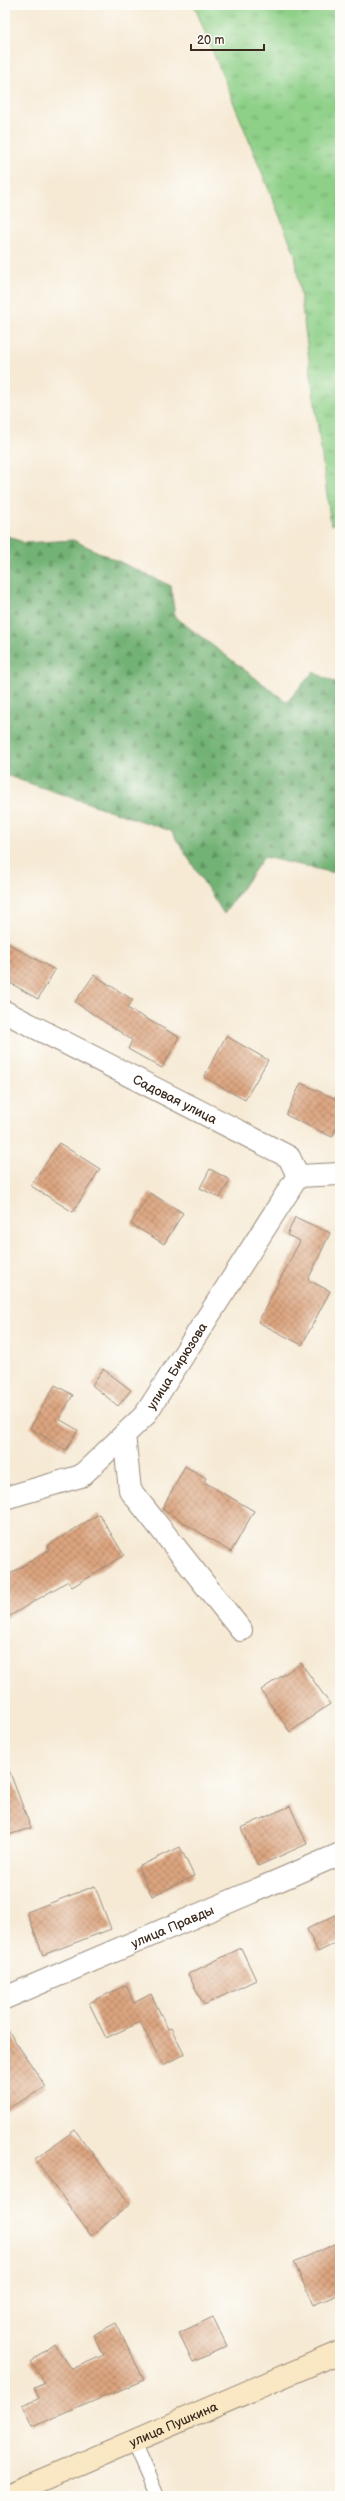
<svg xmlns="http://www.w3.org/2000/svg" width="345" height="2501" viewBox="0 0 345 2501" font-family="'Balsamiq Sans',sans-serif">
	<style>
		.grass { fill: url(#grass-tufts); stroke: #647d53 }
		.forest { fill: url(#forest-firs); stroke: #566e49 }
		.building { fill: url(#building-cross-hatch) }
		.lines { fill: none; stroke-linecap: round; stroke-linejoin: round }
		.service-casing { stroke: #988a7a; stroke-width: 16 }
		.minor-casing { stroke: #988a7a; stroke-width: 24 }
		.secondary-casing { stroke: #988a7a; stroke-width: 24 }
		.service { stroke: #fff; stroke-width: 14 }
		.minor { stroke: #fff; stroke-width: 22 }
		.secondary { stroke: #fae7c3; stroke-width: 22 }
		.labels { text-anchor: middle; stroke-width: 3; stroke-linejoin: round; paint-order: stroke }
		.street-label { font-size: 13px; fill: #3b2a1e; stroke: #fdfcf7 }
	</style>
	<defs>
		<pattern id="grass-tufts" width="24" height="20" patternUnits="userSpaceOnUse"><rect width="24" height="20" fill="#8ed088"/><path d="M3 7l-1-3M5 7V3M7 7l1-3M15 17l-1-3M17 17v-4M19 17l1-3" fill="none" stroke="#75a96f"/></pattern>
		<pattern id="forest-firs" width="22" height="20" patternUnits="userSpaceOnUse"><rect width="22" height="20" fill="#72b274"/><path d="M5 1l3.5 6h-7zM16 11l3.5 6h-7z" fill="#5f915f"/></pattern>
		<pattern id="building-cross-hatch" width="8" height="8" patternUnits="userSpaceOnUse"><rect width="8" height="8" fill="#dca47f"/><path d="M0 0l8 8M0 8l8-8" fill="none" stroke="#b48667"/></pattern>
	</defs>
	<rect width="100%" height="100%" fill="#fdfcf7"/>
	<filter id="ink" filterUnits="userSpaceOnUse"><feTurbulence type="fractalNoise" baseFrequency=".025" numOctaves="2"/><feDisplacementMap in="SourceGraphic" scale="8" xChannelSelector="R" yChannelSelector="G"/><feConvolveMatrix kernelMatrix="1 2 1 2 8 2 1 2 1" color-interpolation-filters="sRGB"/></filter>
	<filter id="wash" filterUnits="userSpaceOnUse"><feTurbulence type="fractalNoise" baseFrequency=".012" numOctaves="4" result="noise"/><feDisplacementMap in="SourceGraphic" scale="16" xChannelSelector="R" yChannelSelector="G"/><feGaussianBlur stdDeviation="0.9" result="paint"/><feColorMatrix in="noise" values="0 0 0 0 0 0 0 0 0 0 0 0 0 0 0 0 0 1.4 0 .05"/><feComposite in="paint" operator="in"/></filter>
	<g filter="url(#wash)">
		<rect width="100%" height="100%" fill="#f6ead5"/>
		<path class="grass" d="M 194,5 L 340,5 L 340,522 L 331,525 L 295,254 Z"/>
		<path class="forest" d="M 5,535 L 25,543 L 73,540 L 171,586 L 175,617 L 287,702 L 313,672 L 340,685 L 340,874 L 264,857 L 224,914 L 171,831 L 5,775 Z"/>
		<g id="blocks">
			<path class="building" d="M 5,942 L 55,970 L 38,999 L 5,980 Z
				M 94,975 L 133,1000 L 127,1008 L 179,1037 L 162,1068 L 128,1049 L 132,1040 L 75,1002 Z
				M 226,1036 L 268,1060 L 245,1100 L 204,1077 Z
				M 301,1083 L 340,1101 L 340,1121 L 332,1137 L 286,1115 Z
				M 59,1143 L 100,1169 L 73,1212 L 31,1186 Z
				M 210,1169 L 230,1180 L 220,1198 L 200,1188 Z
				M 150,1193 L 183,1213 L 164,1244 L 131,1224 Z
				M 295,1217 L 330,1233 L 308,1280 L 330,1291 L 302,1345 L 258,1322 L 300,1241 L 287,1235 Z
				M 103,1369 L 131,1390 L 118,1406 L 92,1385 Z
				M 55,1385 L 73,1395 L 59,1419 L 78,1430 L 66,1450 L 30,1428 Z
				M 185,1466 L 206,1478 L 204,1482 L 254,1511 L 231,1552 L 162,1509 Z
				M 99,1514 L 124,1555 L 72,1587 L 68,1581 L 5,1619 L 5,1577 L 49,1550 L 47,1546 Z
				M 301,1663 L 330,1704 L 290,1732 L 261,1690 Z
				M 7,1765 L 31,1828 L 5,1836 L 5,1766 Z
				M 290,1806 L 307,1844 L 258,1866 L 241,1828 Z
				M 180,1847 L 194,1876 L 152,1896 L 138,1867 Z
				M 95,1886 L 111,1929 L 43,1955 L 27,1912 Z
				M 340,1913 L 340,1941 L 318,1952 L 307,1929 Z
				M 241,1948 L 256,1980 L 204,2005 L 188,1974 Z
				M 126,1985 L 134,2003 L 151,1994 L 168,2029 L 171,2028 L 184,2054 L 163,2065 L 140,2022 L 106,2038 L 89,2003 Z
				M 5,2026 L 46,2087 L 5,2110 Z
				M 75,2130 L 130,2204 L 91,2236 L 35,2159 Z
				M 340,2242 L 340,2294 L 313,2305 L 294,2262 Z
				M 213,2317 L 227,2346 L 193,2362 L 179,2333 Z
				M 116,2323 L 144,2380 L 32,2427 L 22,2405 L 39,2398 L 34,2387 L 45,2382 L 30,2362 L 54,2344 L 72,2369 L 104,2355 L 93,2335 Z"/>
		</g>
	</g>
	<g filter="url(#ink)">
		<use href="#blocks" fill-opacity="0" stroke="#988a7a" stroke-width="1"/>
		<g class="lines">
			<g class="service-casing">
				<path id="service" d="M 133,2442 L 157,2496"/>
			</g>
			<g class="minor-casing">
				<g id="minor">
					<path id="s1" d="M 5,1012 L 289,1157 L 298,1176 L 340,1174"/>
					<path d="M 124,1435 L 130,1490 L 241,1630"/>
					<path id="s2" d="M 5,1498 L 81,1476 L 145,1415 L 298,1176"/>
					<path id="s3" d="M 5,1998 L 340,1854"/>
				</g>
			</g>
			<g class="secondary-casing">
				<g id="secondary">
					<path id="s4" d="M 6,2496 L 340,2352"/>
				</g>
			</g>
			<use href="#service" class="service"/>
			<use href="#minor" class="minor"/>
			<use href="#secondary" class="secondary"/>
		</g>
	</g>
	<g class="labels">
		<g class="street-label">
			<text dy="5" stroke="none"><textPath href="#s1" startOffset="191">Садовая улица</textPath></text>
			<text dy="5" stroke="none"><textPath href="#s2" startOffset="226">улица Бирюзова</textPath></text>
			<text dy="5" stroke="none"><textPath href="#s3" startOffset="182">улица Правды</textPath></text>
			<text dy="5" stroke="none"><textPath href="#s4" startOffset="182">улица Пушкина</textPath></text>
		</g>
	</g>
	<rect width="345" height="2501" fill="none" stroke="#fdfcf7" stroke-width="20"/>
	<path d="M191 44v6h73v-6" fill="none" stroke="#3b2a1e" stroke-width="2"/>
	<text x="197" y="44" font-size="12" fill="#3b2a1e" stroke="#fdfcf7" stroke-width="3" paint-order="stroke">20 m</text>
</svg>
